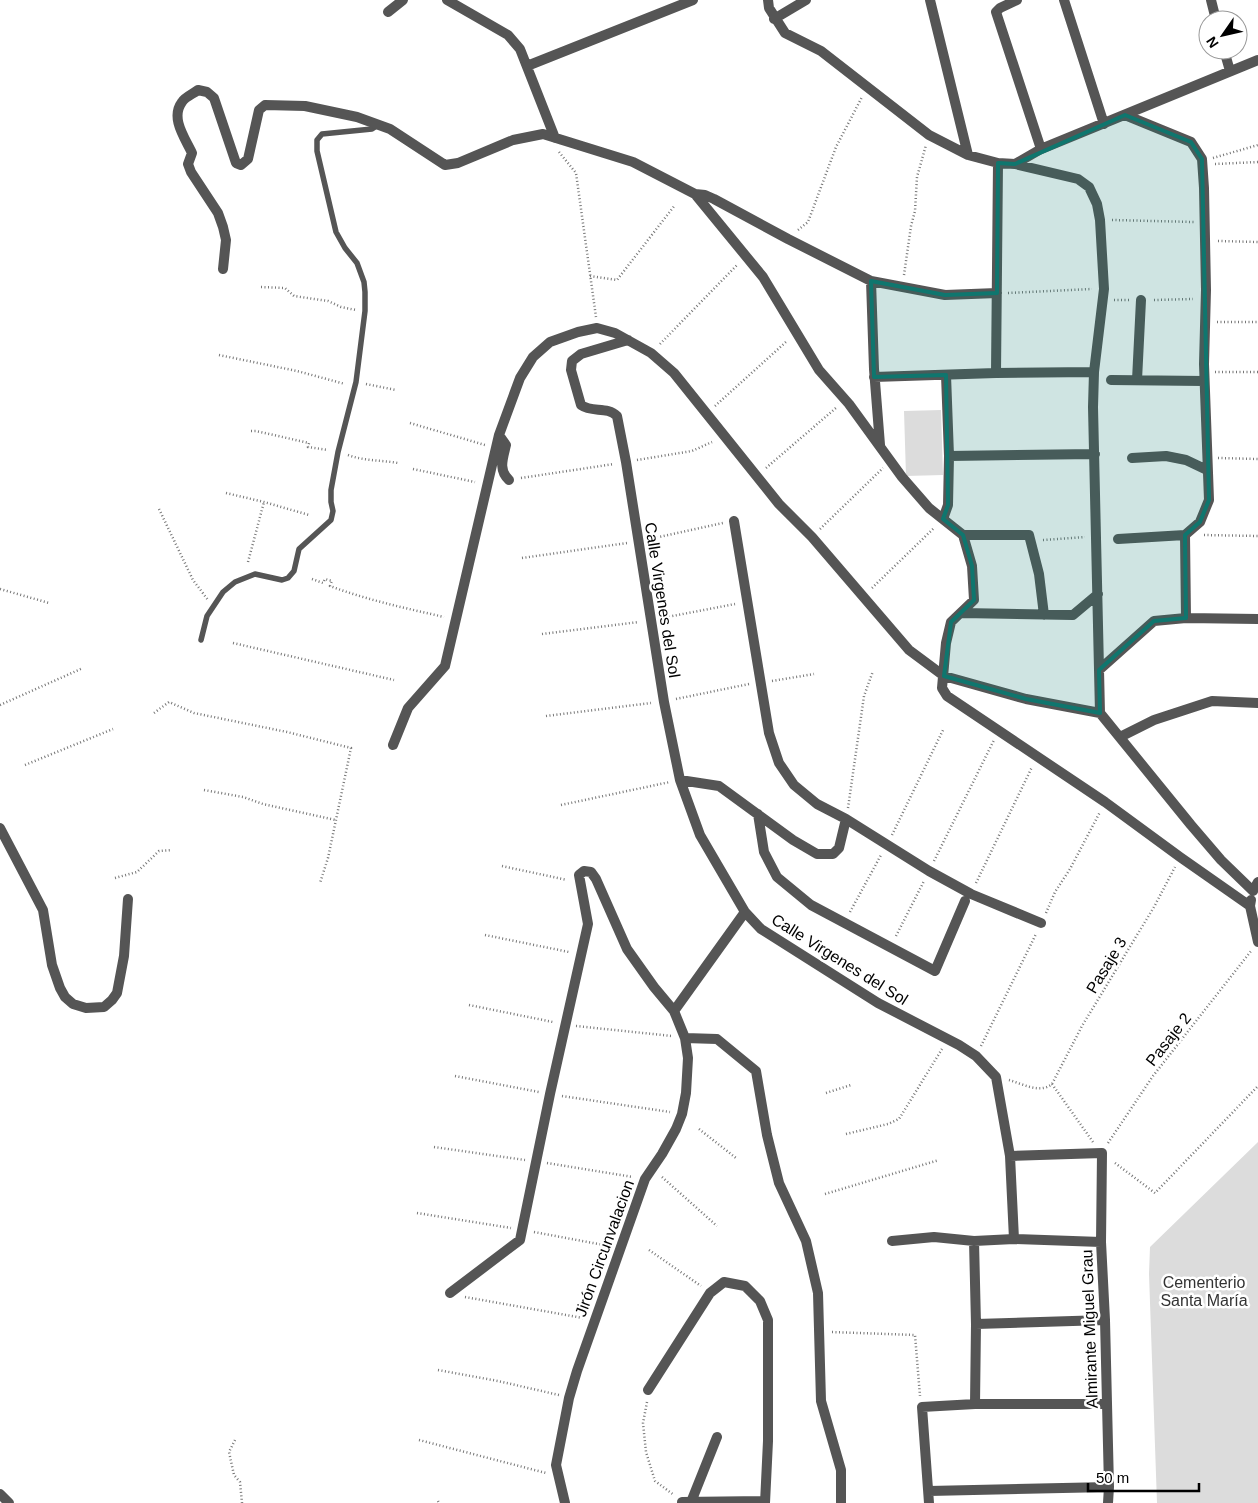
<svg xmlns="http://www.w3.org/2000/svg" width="1258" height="1503" viewBox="0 0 1258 1503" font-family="Helvetica,sans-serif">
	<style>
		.green { fill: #dcdcdc }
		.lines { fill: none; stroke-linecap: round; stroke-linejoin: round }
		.path { stroke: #777; stroke-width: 2.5; stroke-dasharray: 1 2.5; stroke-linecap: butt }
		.service { stroke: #555; stroke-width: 5.5 }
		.minor { stroke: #555; stroke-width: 10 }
		.marked { fill: #0f766e; fill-opacity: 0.2; stroke: #0f766e; stroke-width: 4; stroke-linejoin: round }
		.labels { text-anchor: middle; stroke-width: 5; stroke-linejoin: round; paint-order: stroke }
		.street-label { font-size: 16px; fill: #000; stroke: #fff }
		.park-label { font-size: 16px; fill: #333; stroke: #fff }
	</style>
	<rect width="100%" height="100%" fill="#fff"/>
	<path class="green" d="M 941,410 L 943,475 L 906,476 L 904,411 Z
		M 1258,1142 L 1258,1503 L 1157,1503 L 1149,1274 L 1150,1247 Z"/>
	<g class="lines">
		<path class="path" d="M 559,152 L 576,173 L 596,317
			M 1213,158 L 1258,145
			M 1215,164 L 1258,162
			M 1112,220 L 1194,222
			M 798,230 L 808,222 L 836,147 L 862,97
			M 1218,241 L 1258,242
			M 904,275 L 911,226 L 915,211 L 917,177 L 926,145
			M 590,276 L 617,280 L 675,205
			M 261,287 L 285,288 L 294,296 L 328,301 L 341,307 L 356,310
			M 1008,293 L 1092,289
			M 1114,300 L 1131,300
			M 1154,300 L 1193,299
			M 1217,322 L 1258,322
			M 660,344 L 738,264
			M 219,355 L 297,371 L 345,384
			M 1215,372 L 1258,372
			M 366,384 L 396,390
			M 715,406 L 787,341
			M 410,423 L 485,445
			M 251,431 L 256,431 L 309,443 L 308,447 L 328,450
			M 348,455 C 364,461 381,460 398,463
			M 1218,458 L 1258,459
			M 637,460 L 692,451 L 712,442
			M 766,468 L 837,407
			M 413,469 L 475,482
			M 521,478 L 614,464
			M 226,493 L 264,502 L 309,515
			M 159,509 L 193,580 L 208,600
			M 820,529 L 883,468
			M 1204,535 L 1258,536
			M 650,539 L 723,523
			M 1043,540 L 1085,537
			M 522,558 L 627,543
			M 248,562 L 264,502
			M 312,579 L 323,583 L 325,579 L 332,581 L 330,586 C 367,600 405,608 444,617
			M 872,588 L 934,528
			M 0,589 L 49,603
			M 662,618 L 735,604
			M 542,634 L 639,622
			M 233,643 L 394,680
			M 772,681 L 814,674
			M 676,699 L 749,684
			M 0,705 L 83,668
			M 154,713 L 169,702 L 194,713 L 287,732 L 351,748 L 328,858 L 320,883
			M 546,716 L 651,703
			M 25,765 L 113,729
			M 204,790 L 243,797 L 263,804 L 336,820
			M 561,805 L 670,782
			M 848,808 L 864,696 L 873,671
			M 892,835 L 944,728
			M 934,861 L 994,740
			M 502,866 L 567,880
			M 115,878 L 137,872 L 159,851 L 172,850
			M 976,883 L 1032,767
			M 850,912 L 881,855
			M 1046,913 L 1055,892 L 1070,869 L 1100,812
			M 485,935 L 569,952
			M 896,936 L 924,881
			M 469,1005 L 553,1022
			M 576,1026 L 672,1036
			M 981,1046 L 1036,934
			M 455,1076 L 539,1092
			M 1009,1080 C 1023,1084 1040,1094 1052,1084 L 1082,1026 L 1154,907 L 1175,867
			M 1052,1084 L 1093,1142
			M 826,1093 L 851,1085
			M 562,1096 L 670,1112
			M 699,1129 L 736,1158
			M 846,1134 L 888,1124 L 899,1119 L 942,1049
			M 1108,1143 L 1153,1076 L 1251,951
			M 434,1147 L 525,1160
			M 547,1163 L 633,1177
			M 1115,1163 L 1155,1193 L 1258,1086
			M 662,1177 L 717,1226
			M 825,1194 L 939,1160
			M 417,1213 L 511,1228
			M 534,1232 L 609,1246
			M 649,1250 L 701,1286
			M 465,1297 L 583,1318
			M 832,1332 L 915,1335 L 920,1396
			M 438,1370 L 498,1381 L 559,1395
			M 647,1402 L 643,1423 L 646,1452 L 655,1481 L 674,1495
			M 235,1440 L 229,1452 L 234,1475 L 240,1482 L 242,1503
			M 419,1440 L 546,1473
			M 438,1501 L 439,1503"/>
		<path class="service" d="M 201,640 L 207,616 L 223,592 L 235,582 L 255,574 L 282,580 L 288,578 L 294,571 L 299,549 L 331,520 L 333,511 L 331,502 L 331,490 L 338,452 L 356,382 L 365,311 L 365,292 L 364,282 L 357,263 L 345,248 L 336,232 L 317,151 L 317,140 L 322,134 L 372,129 L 378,125"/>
		<path class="minor" d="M 447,0 L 508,35 L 520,49 L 555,138
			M 768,0 L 769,8 L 785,33 L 821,51 L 929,135 L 968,155 L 998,163 L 1015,164 L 1078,179 L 1089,187 L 1097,204 L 1100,220 L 1104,289 L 1094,372 L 1093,407 L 1100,713 L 1191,825 L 1221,860 L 1253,891 L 1258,882
			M 930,0 L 968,155
			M 1017,0 L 1000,8 L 996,12 L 1041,149
			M 1064,0 L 1104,124
			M 1211,0 L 1216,20
			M 388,12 L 403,0
			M 774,19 L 806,0
			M 1224,50 L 1230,71
			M 527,66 L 693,0
			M 1015,164 L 1041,149 L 1258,60
			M 695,194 L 705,195 L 714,199 L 788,239 L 871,281 L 945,295 L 997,293
			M 223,269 L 226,240 L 223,227 L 218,213 L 191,172 L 188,164 L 192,153 C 185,138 170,118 182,102 C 185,97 193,94 198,90 L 207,92 L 214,98 L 236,163 L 241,165 L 248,159 L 259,110 L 265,105 L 305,106 L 357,117 L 390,129 L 445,165 L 458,163 L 513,140 L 543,134 L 633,162 L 695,194 L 763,277 L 819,370 L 849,404 L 902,477 L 929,508 L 963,535 L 972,566 L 974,600 L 951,622 L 946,643 L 942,688 L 947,696 L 1105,802 L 1180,857 L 1250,906
			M 871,281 L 874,369 L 880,445
			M 628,340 L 581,354 L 572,361 L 571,370 L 581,405 C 592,413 607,406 617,416 L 626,462 L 664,702 L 680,780 L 700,835 L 745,912 L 761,929 L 878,1003 L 959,1045 L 976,1056 L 996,1077 L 1010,1156 L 1014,1239
			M 996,373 L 998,163
			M 874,377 L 996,373 L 1094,372
			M 1111,380 L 1204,381
			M 1137,380 L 1141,300
			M 499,435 L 506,445 C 503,458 498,470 509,480
			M 949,456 L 1095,454
			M 1132,458 L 1166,456 L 1186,460 L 1207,470
			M 943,519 L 948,505 L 949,456 L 946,375
			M 734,521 L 769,733 L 779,763 L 794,785 L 817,804 L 846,819 L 929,871 L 971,894 L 1041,923
			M 963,535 L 1029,535 L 1039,574 L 1044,615
			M 1185,535 L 1186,618
			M 1118,539 L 1185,535 L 1200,522 L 1209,500 L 1204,364 L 1206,290 L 1204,188 L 1202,159 L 1191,142 L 1125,115
			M 962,613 L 1073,615 L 1098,594
			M 1099,670 L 1154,621 L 1186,618 L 1258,619
			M 1120,737 L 1154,720 L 1212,701 L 1258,703
			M 393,745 L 408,708 L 445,666 L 499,435 L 520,378 L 533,357 L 550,342 L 578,332 L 597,328 L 615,333 L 651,353 L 674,373 L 779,504 L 812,537 L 909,650 L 944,676 L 1026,699 L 1100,713
			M 680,780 L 719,786 L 793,840 L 817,854 L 833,854 L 839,848 L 846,819
			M 758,814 L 764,852 L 777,877 L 811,905 L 935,971 L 965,901
			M 0,828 L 43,910 L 52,965 L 60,988 L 65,997 L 73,1004 L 86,1008 L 104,1007 L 112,1000 L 117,993 L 124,956 L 128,899
			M 1251,900 L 1250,906 L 1258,942
			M 674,1011 L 745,912
			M 685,1038 L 717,1039 L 756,1071 L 767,1135 L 779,1183 L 806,1241 L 818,1293 L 821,1401 L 841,1470 L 841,1503
			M 1010,1156 L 1102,1153 L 1101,1242 L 1105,1320 L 1109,1487 L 1108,1503
			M 892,1241 L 934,1237 L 974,1241 L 1014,1239 L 1101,1242
			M 974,1241 L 976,1324 L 975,1404
			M 450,1293 L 520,1240 L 550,1094 L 588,924 L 579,875 L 584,871 L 591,872 L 596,879 L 627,949 L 654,987 L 674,1011 L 685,1038 L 688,1058 L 686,1093 L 682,1114 L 676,1129 L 662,1154 L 645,1179 L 577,1371 L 569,1398 L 556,1465 L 565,1503
			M 976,1324 L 1105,1320
			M 648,1390 L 710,1293 L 724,1282 L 745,1286 L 760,1301 L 768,1320 L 768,1441 L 765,1503
			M 929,1491 L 1109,1487
			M 0,1494 L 9,1503
			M 691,1502 L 717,1437
			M 682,1503 L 682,1502 L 765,1501
			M 929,1503 L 922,1407 L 975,1404 L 1106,1404"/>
	</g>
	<path class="marked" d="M 1125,115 L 1191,142 L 1202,159 L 1209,500 L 1200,522 L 1185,535 L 1186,618 L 1154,621 L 1099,670 L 1100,713 L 1026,699 L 944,676 L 951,622 L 974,600 L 972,566 L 963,535 L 943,519 L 948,505 L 946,375 L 874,377 L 871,281 L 945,295 L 997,293 L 998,163 L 1015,164 Z"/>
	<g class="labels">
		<g class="street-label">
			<text transform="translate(663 600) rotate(81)" y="6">Calle Virgenes del Sol</text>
			<text transform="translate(840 959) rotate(32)" y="6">Calle Virgenes del Sol</text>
			<text transform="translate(1106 965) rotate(-59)" y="6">Pasaje 3</text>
			<text transform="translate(1168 1039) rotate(-52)" y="6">Pasaje 2</text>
			<text transform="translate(604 1248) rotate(-70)" y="6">Jirón Circunvalacion</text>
			<text transform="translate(1089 1329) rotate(-92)" y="6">Almirante Miguel Grau</text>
		</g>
		<g class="park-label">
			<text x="1204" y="1288">Cementerio<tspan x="1204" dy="18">Santa María</tspan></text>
		</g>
	</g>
	<g transform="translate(1223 35) rotate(236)"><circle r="24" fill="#ffffff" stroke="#999999"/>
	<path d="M0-4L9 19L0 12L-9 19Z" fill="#000000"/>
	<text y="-8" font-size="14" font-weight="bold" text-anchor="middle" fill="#000000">N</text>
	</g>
	<path d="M1088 1483v8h111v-8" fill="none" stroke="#000000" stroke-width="2.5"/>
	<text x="1096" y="1483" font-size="15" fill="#000000" stroke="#ffffff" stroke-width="4" paint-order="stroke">50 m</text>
</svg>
